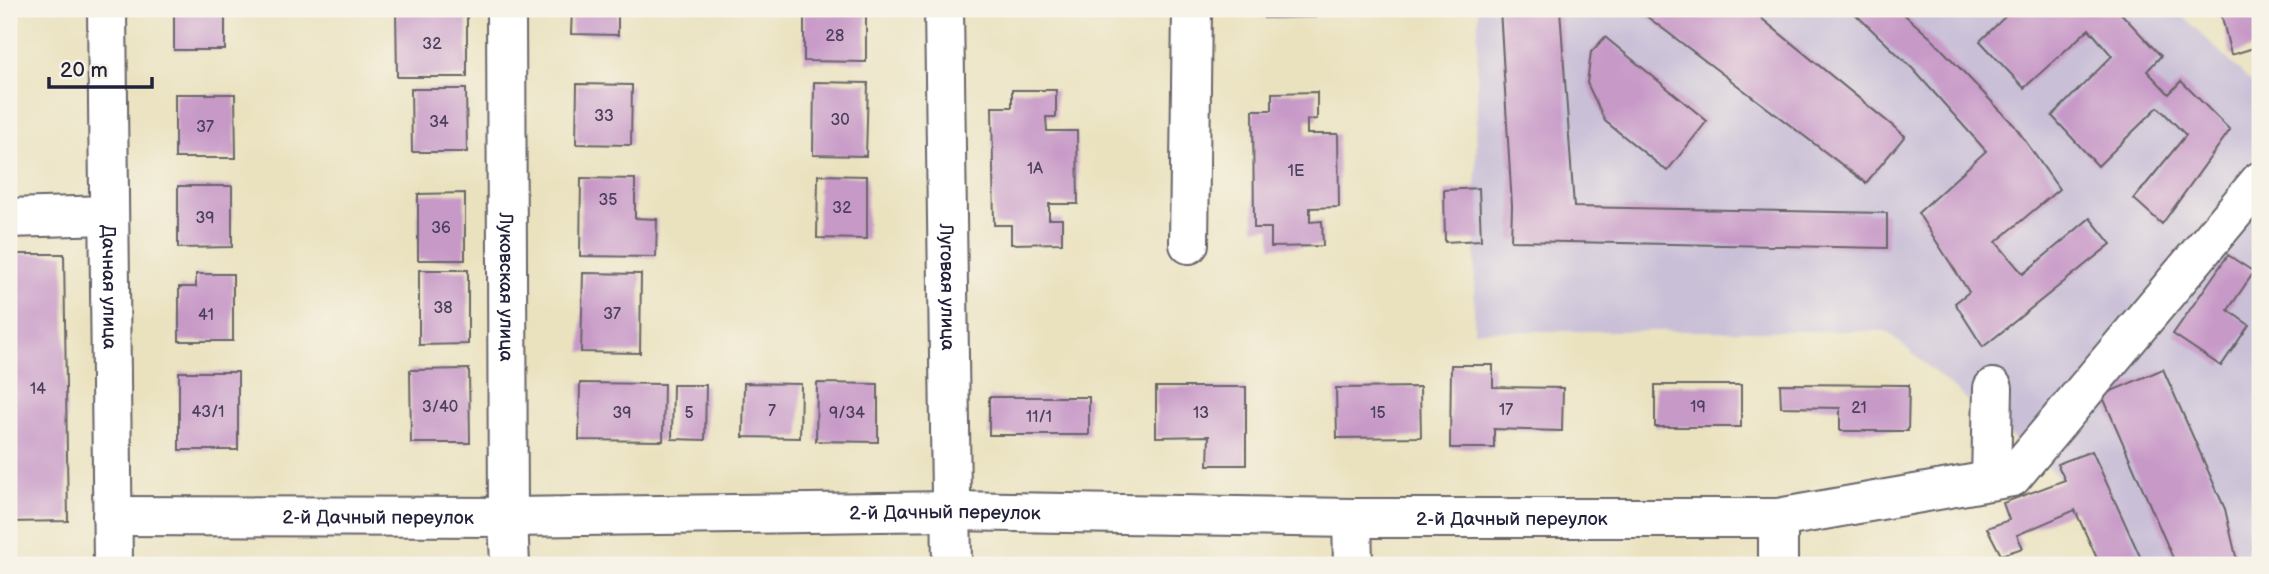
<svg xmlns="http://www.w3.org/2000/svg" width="2269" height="574" viewBox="0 0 2269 574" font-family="'Balsamiq Sans',sans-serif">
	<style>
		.industrial { fill: #c9bfd7 }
		.building { fill: #c799c7 }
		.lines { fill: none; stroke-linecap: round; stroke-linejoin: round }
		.minor-casing { stroke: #686569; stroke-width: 42 }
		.minor { stroke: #fff; stroke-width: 38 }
		.labels { text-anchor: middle; stroke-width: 6; stroke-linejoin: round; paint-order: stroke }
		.number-label { font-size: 16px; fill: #4b405e }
		.street-label { font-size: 19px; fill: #22223b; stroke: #f7f3e8 }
	</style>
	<rect width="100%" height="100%" fill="#f7f3e8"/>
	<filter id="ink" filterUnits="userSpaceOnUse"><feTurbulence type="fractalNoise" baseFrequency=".0143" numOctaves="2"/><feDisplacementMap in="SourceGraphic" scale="14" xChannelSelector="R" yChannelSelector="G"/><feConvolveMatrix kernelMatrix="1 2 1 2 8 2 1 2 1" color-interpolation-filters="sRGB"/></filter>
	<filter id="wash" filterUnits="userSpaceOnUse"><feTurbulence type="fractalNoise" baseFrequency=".00686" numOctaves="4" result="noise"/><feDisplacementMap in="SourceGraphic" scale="28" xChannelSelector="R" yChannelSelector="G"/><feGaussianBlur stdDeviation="1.57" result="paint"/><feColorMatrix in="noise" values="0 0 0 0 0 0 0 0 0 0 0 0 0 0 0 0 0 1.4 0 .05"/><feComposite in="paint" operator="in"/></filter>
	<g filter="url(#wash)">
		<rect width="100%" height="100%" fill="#eae2bf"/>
		<path class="industrial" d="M 1478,9 L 2176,9 L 2260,91 L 2260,565 L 2145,565 L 2114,524 L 1886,331 L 1474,331 Z"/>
		<g id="blocks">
			<path class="building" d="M 174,9 L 225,9 L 225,50 L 174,50 Z
				M 396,9 L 467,9 L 467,77 L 397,77 Z
				M 572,9 L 618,9 L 618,35 L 571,34 Z
				M 804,9 L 866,9 L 866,62 L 804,61 Z
				M 1263,9 L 1315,9 L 1315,17 L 1264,18 Z
				M 1500,9 L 1560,9 L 1574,207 L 1887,213 L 1887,248 L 1511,241 L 1512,206 Z
				M 1637,9 L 1750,9 L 1905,136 L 1866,183 Z
				M 1850,9 L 1898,9 L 1932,39 L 2014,125 L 2059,189 L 1996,242 L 2023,274 L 2090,218 L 2111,244 L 1983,347 L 1955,303 L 1969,292 L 1918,213 L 1986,151 L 1913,69 Z
				M 2013,9 L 2117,9 L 2161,56 L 2147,71 L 2169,94 L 2181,81 L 2230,130 L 2162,224 L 2134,199 L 2186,135 L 2158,107 L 2098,166 L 2052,116 L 2112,56 L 2089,29 L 2024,88 L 1980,41 Z
				M 2214,9 L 2260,9 L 2260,46 L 2231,55 L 2222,17 Z
				M 1605,37 L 1707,121 L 1667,171 L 1605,121 L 1587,83 L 1591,52 Z
				M 814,82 L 868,83 L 866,156 L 813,155 Z
				M 577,84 L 632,85 L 631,145 L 576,144 Z
				M 411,89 L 466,89 L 467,152 L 412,152 Z
				M 1012,90 L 1056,90 L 1056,117 L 1046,117 L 1047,131 L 1077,131 L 1078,204 L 1049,204 L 1049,219 L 1062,219 L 1062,243 L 1011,244 L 1011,225 L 994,225 L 992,107 L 1012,107 Z
				M 1317,92 L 1317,119 L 1307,120 L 1307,134 L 1338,134 L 1339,207 L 1310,208 L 1310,222 L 1322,221 L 1323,246 L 1271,247 L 1271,228 L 1254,228 L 1253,110 L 1272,110 L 1272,93 Z
				M 175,94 L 235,94 L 236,158 L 175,158 Z
				M 818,175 L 867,176 L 867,239 L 817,238 Z
				M 581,178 L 635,179 L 635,218 L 657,219 L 656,257 L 580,256 Z
				M 178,186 L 232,186 L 232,247 L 178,248 Z
				M 1479,188 L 1481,240 L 1445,242 L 1444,190 Z
				M 465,193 L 465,260 L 418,260 L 418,194 Z
				M 9,254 L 64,254 L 68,521 L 9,522 Z
				M 2228,255 L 2254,272 L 2228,310 L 2249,325 L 2221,366 L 2173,334 Z
				M 419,270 L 468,270 L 468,344 L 419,345 Z
				M 583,273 L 641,274 L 640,353 L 581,352 Z
				M 196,274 L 233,274 L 233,341 L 179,341 L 179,287 L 196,287 Z
				M 1451,365 L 1493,365 L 1493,387 L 1563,388 L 1562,431 L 1494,429 L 1494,448 L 1450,448 Z
				M 469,369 L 470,443 L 411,443 L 410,370 Z
				M 2163,369 L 2225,509 L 2238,565 L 2176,565 L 2102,395 Z
				M 179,372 L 238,372 L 238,450 L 179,450 Z
				M 580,383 L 664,384 L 663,441 L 579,440 Z
				M 744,383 L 801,384 L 800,438 L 743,437 Z
				M 817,383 L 878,384 L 878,442 L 816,441 Z
				M 1780,384 L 1909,385 L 1908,431 L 1840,431 L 1840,408 L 1781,407 Z
				M 673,385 L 706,385 L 705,440 L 672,439 Z
				M 1655,385 L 1741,385 L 1741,427 L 1655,427 Z
				M 1156,387 L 1246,387 L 1246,465 L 1208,465 L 1209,436 L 1156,437 Z
				M 1420,387 L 1421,437 L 1337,438 L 1336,388 Z
				M 989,397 L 1089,397 L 1089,435 L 989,435 Z
				M 2092,451 L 2144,565 L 2100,565 L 2075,510 L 2017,535 L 2023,548 L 2001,555 L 1987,528 L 2009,520 L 2003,503 L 2065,480 L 2057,464 Z
				M 2258,495 L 2260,495 L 2260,549 L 2253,548 Z"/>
		</g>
	</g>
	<g filter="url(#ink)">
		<use href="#blocks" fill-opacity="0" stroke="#686569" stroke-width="2"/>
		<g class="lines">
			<g class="minor-casing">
				<g id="minor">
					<path id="s1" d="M 107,9 L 113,565"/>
					<path id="s2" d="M 506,9 L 508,517 L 510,565"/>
					<path id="s3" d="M 944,9 L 952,565"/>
					<path d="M 9,218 L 109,215"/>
					<path d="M 1189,244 L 1192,9"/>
					<path d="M 1991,480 L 1993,388"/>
					<path id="s4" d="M 112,516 L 508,517 L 953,511 L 1352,518 L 1778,518 L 2012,477 L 2260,181"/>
					<path d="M 1352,518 L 1353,565"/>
					<path d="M 1778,565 L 1778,518"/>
				</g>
			</g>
			<use href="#minor" class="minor"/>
		</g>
	</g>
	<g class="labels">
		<g class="number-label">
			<text x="835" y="41">28</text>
			<text x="432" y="49">32</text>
			<text x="604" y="121">33</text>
			<text x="840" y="125">30</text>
			<text x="439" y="127">34</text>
			<text x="205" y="132">37</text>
			<text x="1035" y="174">1А</text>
			<text x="1296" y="176">1Е</text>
			<text x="608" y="205">35</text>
			<text x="842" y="213">32</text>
			<text x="205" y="223">39</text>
			<text x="441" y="233">36</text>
			<text x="443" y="313">38</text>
			<text x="612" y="319">37</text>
			<text x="206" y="320">41</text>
			<text x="38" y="394">14</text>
			<text x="440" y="412">3/40</text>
			<text x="1698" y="412">19</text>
			<text x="1859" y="413">21</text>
			<text x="1506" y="415">17</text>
			<text x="772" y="416">7</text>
			<text x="208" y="417">43/1</text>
			<text x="622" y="418">39</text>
			<text x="689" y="418">5</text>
			<text x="847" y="418">9/34</text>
			<text x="1201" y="418">13</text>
			<text x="1378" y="418">15</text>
			<text x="1039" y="422">11/1</text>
		</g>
		<g class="street-label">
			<text dy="7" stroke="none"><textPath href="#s1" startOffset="278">Дачная улица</textPath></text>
			<text dy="7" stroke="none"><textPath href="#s2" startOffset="278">Луковская улица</textPath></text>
			<text dy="7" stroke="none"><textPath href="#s3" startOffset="278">Луговая улица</textPath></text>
			<text dy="7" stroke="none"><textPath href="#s4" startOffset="833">2-й Дачный переулок</textPath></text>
			<text dy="7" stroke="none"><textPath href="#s4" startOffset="266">2-й Дачный переулок</textPath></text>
			<text dy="7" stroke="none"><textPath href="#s4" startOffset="1400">2-й Дачный переулок</textPath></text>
		</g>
	</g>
	<rect width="2269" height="574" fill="none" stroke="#f7f3e8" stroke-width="35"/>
	<path d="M49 77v10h103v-10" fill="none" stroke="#22223b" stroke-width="3.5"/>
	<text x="60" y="77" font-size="21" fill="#22223b" stroke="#f7f3e8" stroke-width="5" paint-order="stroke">20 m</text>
</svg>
